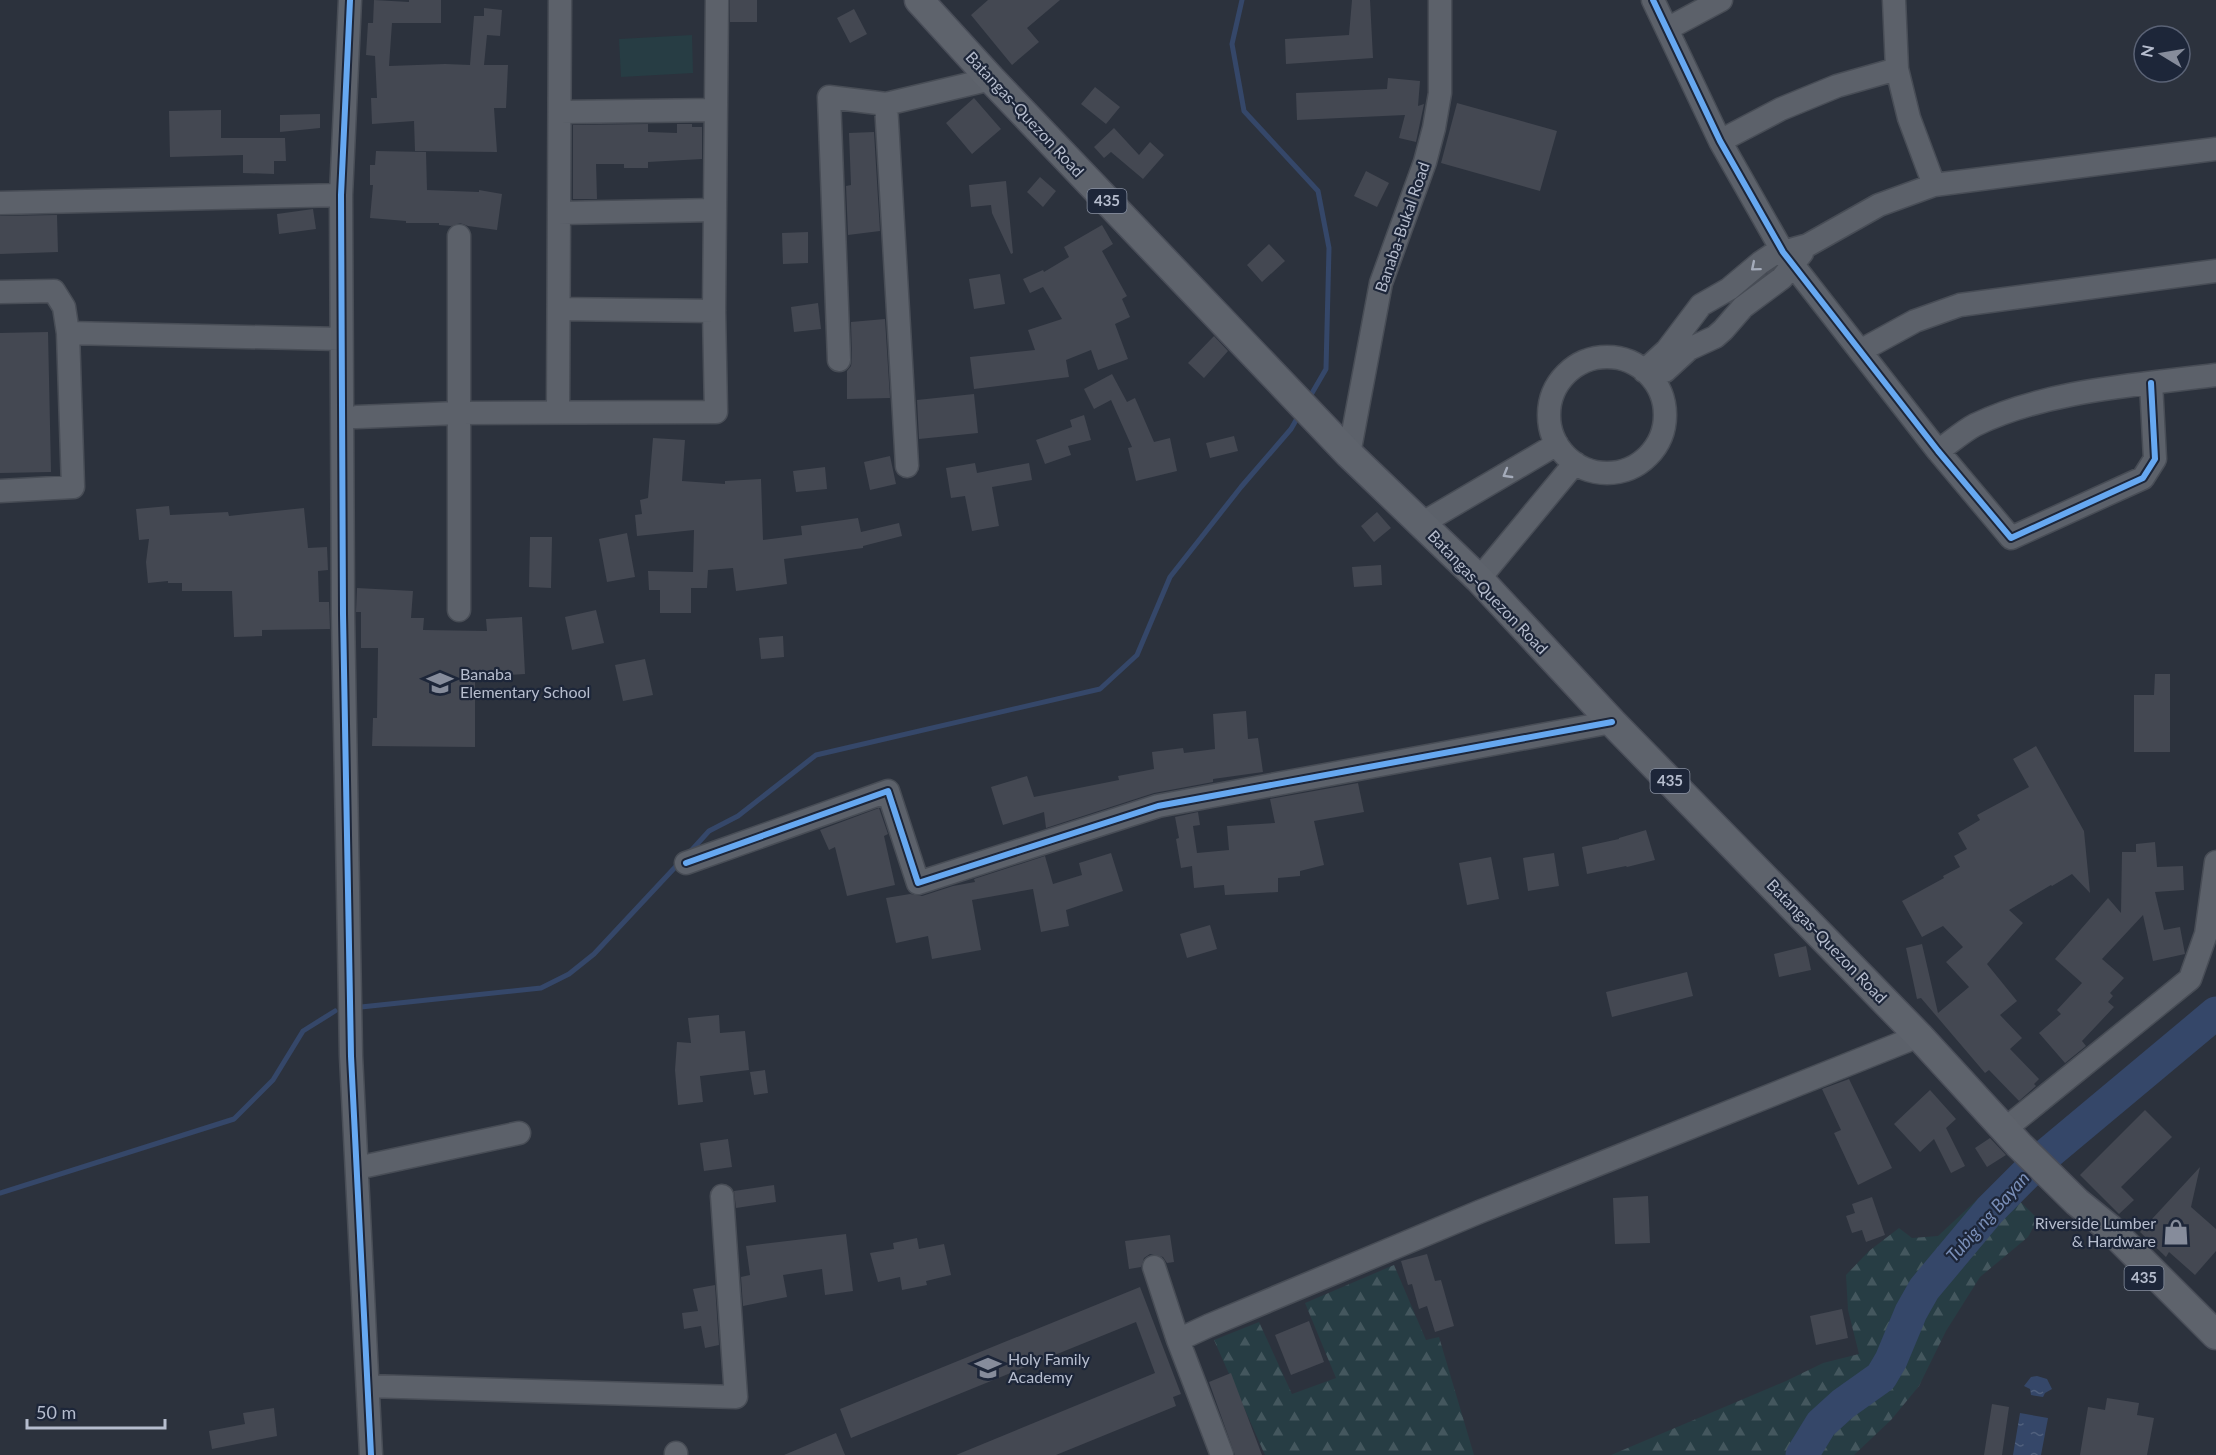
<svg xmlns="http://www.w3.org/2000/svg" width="2216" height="1455" viewBox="0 0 2216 1455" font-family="Lato,sans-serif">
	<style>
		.forest { fill: url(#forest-firs) }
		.pitch { fill: #273d44 }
		.water { fill: url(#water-ripples) }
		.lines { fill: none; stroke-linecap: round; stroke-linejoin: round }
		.stream { stroke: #354769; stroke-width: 5 }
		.river { stroke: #354769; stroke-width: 33 }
		.building { fill: #444852 }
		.minor-casing { stroke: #484d56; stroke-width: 25 }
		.major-casing { stroke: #4a4e59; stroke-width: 31 }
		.minor { stroke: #5c616a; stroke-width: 22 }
		.major { stroke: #5e636c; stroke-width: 28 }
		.cycleway-casing { stroke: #1d2639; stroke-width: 10 }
		.cycleway { stroke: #66a8f1; stroke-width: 6 }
		.oneway { stroke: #a4abba }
		.labels { text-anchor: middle; stroke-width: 4.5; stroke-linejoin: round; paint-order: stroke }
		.shield { fill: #1d2639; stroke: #8890a1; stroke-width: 1.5 }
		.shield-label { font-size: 15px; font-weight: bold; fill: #b6bdce }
		.street-label { font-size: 16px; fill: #b6bdce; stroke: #1d2639 }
		.poi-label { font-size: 16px; fill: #b6bdce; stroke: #1d2639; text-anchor: start }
		.water-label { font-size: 18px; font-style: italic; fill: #7a8fb8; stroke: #1d2639 }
	</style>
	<defs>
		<pattern id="forest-firs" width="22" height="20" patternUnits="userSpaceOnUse" patternTransform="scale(1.5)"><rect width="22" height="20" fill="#273d44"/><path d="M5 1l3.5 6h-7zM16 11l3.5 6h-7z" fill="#44575e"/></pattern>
		<pattern id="water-ripples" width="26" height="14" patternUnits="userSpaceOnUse" patternTransform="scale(1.5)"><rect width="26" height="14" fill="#354769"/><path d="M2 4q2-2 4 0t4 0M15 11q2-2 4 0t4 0" fill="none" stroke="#50607d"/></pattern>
	</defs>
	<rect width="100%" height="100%" fill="#2c323d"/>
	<path class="forest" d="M 1998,1180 L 2038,1219 L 2028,1237 L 1980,1277 L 1946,1331 L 1919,1386 L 1891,1420 L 1854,1455 L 1611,1455 L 1786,1381 L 1823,1363 L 1859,1354 L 1848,1310 L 1846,1275 L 1869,1251 L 1899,1228 L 1912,1238 L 1938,1236 Z
		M 1394,1265 L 1426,1340 L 1439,1337 L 1474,1455 L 1265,1455 L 1214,1340 L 1259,1322 L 1292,1394 L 1336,1378 L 1305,1303 Z"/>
	<path class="pitch" d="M 692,35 L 693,73 L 621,77 L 619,39 Z"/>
	<path class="water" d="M 2037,1376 L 2047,1379 L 2052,1389 L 2045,1393 L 2043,1397 L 2031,1395 L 2030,1389 L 2024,1386 L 2031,1377 Z
		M 2020,1413 L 2048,1418 L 2041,1455 L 2013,1455 Z"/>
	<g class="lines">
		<path class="stream" d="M 1242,0 L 1232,44 L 1244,111 L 1318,191 L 1329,248 L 1326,369 L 1308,400
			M 689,853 L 709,831 L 738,816 L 816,755 L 1100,689 L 1137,655 L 1170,577 L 1241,487 L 1291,429 L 1299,415
			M 361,1007 L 541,988 L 569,974 L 594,954 L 680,862
			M 0,1193 L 234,1119 L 273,1080 L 303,1031 L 335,1011"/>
		<path class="river" d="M 1802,1455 L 1821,1424 L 1843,1404 L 1881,1377 L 1891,1360 L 1911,1312 L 1924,1289 L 1990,1210 L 2040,1160 L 2216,1013"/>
	</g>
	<path class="building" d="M 374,0 L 409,2 L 409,0 L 441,0 L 441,23 L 392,23 L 389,66 L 445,64 L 470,65 L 474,16 L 484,16 L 484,8 L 502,10 L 500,36 L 487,35 L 484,65 L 508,65 L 506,108 L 494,108 L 497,152 L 415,151 L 414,121 L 372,124 L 371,98 L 377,98 L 375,56 L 366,55 L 368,23 L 373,23 Z
		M 730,0 L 757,0 L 757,22 L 730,22 Z
		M 988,0 L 1060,0 L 1027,28 L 1039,42 L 1012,65 L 971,15 Z
		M 1352,0 L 1370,0 L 1373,58 L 1286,64 L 1285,39 L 1349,35 Z
		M 854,9 L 867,34 L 850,43 L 837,18 Z
		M 1388,78 L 1420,81 L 1418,106 L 1424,104 L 1416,142 L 1399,138 L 1405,115 L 1297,120 L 1296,93 L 1387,89 Z
		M 1095,87 L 1120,107 L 1106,124 L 1081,104 Z
		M 974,98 L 1001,129 L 972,154 L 946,123 Z
		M 1457,103 L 1557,131 L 1540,191 L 1441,163 Z
		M 221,110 L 221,138 L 285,138 L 286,161 L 274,161 L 274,174 L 243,173 L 243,155 L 170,157 L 169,111 Z
		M 320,114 L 320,128 L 280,132 L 280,115 Z
		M 648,124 L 648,132 L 677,133 L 677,124 L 692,124 L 692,127 L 702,127 L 702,159 L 648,162 L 648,168 L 624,168 L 624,164 L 596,164 L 597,199 L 573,199 L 573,125 Z
		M 1114,128 L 1139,155 L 1150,142 L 1164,155 L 1143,179 L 1111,152 L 1104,158 L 1094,147 Z
		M 874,132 L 880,231 L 848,235 L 846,186 L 851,185 L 849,133 Z
		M 376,151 L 426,152 L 427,190 L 479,192 L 479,190 L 502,194 L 497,230 L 468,226 L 460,223 L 451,226 L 439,225 L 439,223 L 406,223 L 406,221 L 370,218 L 373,185 L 370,185 L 370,165 L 375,165 Z
		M 1366,171 L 1389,183 L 1377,207 L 1354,196 Z
		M 1040,177 L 1056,191 L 1043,207 L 1027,192 Z
		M 1006,181 L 1013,253 L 1011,254 L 992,213 L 991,205 L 971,207 L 969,185 Z
		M 313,209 L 316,229 L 279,234 L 277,214 Z
		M 57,215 L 58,252 L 0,254 L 0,216 Z
		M 1102,225 L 1113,244 L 1102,251 L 1127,296 L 1122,299 L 1130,317 L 1115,324 L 1128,359 L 1098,370 L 1091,350 L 1066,360 L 1069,377 L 974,389 L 970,357 L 1035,350 L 1028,330 L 1062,319 L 1043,287 L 1030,293 L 1023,279 L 1043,270 L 1044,272 L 1069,257 L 1064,247 Z
		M 808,232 L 808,263 L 783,264 L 782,233 Z
		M 1269,244 L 1285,261 L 1262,282 L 1247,265 Z
		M 1000,274 L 1005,304 L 974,309 L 969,279 Z
		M 818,303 L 821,329 L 794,332 L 791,307 Z
		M 885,319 L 890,398 L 847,399 L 847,371 L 851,366 L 852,359 L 851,322 Z
		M 48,332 L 51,472 L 0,473 L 0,333 Z
		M 1214,336 L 1228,351 L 1204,378 L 1188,363 Z
		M 1112,374 L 1127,402 L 1135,398 L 1154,442 L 1170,438 L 1177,471 L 1136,481 L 1128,448 L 1132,447 L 1111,400 L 1094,409 L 1084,389 Z
		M 974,394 L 978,433 L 919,439 L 917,400 Z
		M 1084,415 L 1091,440 L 1068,446 L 1071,455 L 1045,464 L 1036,440 L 1072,427 L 1070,420 Z
		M 1234,436 L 1238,451 L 1210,458 L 1206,443 Z
		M 653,438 L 685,440 L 682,481 L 725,484 L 725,481 L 761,479 L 763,540 L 802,535 L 801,526 L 858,518 L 861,532 L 899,523 L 902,536 L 863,546 L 863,548 L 784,559 L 787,584 L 736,591 L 733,568 L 708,570 L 707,588 L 691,588 L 691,613 L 660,613 L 660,590 L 649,590 L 648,571 L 693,572 L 694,530 L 637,536 L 635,515 L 642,514 L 640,500 L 648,498 Z
		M 890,456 L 896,484 L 870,490 L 864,462 Z
		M 975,463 L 977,473 L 1029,463 L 1032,480 L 992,487 L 999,526 L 972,531 L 965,496 L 951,498 L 946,468 Z
		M 825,467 L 827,489 L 796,492 L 793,471 Z
		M 169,506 L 170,515 L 228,512 L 229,516 L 304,508 L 308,548 L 327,547 L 328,570 L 318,571 L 319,602 L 329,602 L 330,629 L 262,630 L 262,636 L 234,637 L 232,591 L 182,591 L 182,583 L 168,583 L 168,581 L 148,583 L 146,562 L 149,539 L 139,540 L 136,509 Z
		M 1377,512 L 1391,528 L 1374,542 L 1361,526 Z
		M 627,533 L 635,577 L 607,582 L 599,539 Z
		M 530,537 L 552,537 L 551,588 L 529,587 Z
		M 1381,565 L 1382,585 L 1354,587 L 1352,567 Z
		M 357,588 L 413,591 L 411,618 L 424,618 L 423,630 L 487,631 L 486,619 L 522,617 L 525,674 L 475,677 L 475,747 L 372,746 L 373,718 L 377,718 L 378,648 L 361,648 L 361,612 L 356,612 Z
		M 596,610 L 604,643 L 572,650 L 565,617 Z
		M 783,636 L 784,657 L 761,659 L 759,638 Z
		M 645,659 L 653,695 L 623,701 L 615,665 Z
		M 2155,674 L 2170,674 L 2170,752 L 2134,752 L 2134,695 L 2154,695 Z
		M 1246,711 L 1248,739 L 1258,738 L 1263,772 L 1213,779 L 1213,782 L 1154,793 L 1046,828 L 1044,812 L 1003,825 L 991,787 L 1027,776 L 1034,797 L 1119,780 L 1118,776 L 1154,769 L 1152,752 L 1183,748 L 1184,753 L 1215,749 L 1213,714 Z
		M 2036,746 L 2084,831 L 2090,893 L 2072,874 L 2052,886 L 2051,885 L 2009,910 L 2023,923 L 1987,964 L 2017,1001 L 2000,1015 L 2022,1038 L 2010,1049 L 2039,1079 L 2034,1084 L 2036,1086 L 2019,1101 L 1989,1070 L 1985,1073 L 1921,998 L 1917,999 L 1906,948 L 1922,944 L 1938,1013 L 1969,987 L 1946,962 L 1963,947 L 1943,926 L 1922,937 L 1902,901 L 1944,878 L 1943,876 L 1960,867 L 1954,856 L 1967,849 L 1958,833 L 1980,820 L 1977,815 L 2029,787 L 2013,759 Z
		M 1358,783 L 1364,812 L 1314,821 L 1324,865 L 1300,871 L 1300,876 L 1278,878 L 1278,892 L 1225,895 L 1224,885 L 1194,888 L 1192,866 L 1181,868 L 1176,839 L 1179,838 L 1175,817 L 1198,812 L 1200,825 L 1193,826 L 1197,853 L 1229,850 L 1227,826 L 1275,823 L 1270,799 Z
		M 879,808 L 888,834 L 884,836 L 895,885 L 847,896 L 835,847 L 829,850 L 820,830 Z
		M 1646,830 L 1655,860 L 1627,867 L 1626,866 L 1587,874 L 1582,847 L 1619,839 L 1619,838 Z
		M 2155,842 L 2157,867 L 2183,866 L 2184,890 L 2155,892 L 2164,930 L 2180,927 L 2185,954 L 2153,961 L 2143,915 L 2102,959 L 2124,978 L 2110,993 L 2113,996 L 2108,1002 L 2114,1007 L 2082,1041 L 2086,1046 L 2065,1063 L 2039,1033 L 2061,1014 L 2057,1010 L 2082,983 L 2055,959 L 2108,898 L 2121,913 L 2122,852 L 2136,852 L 2136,844 Z
		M 1111,853 L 1123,891 L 1066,910 L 1069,926 L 1041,932 L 1033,889 L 972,900 L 981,950 L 932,959 L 928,936 L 896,943 L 886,898 L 910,894 L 922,896 L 953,886 L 975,882 L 974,879 L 1045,856 L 1053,884 L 1082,875 L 1079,863 Z
		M 1554,853 L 1559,886 L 1528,891 L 1523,858 Z
		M 1491,857 L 1499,899 L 1467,905 L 1459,863 Z
		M 1210,925 L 1217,949 L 1187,958 L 1180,934 Z
		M 1806,946 L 1811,970 L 1779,977 L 1774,954 Z
		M 1687,972 L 1693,996 L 1612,1017 L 1606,992 Z
		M 719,1015 L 720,1033 L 745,1031 L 749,1070 L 700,1076 L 703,1102 L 678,1105 L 675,1070 L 677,1042 L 691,1043 L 688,1018 Z
		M 765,1070 L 768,1093 L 754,1095 L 750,1072 Z
		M 1849,1079 L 1892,1168 L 1858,1185 L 1834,1133 L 1841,1130 L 1822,1089 Z
		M 1930,1090 L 1956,1119 L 1946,1128 L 1965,1166 L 1951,1173 L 1934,1139 L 1920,1152 L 1894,1124 Z
		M 2145,1110 L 2172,1137 L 2121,1187 L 2134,1200 L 2119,1214 L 2080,1175 Z
		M 1990,1138 L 2006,1155 L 1987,1167 L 1975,1148 Z
		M 728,1139 L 732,1167 L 704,1171 L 700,1143 Z
		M 2200,1167 L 2191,1207 L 2216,1229 L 2216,1251 L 2195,1275 L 2169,1252 L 2166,1257 L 2140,1232 Z
		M 774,1185 L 776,1202 L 736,1208 L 734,1191 Z
		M 1648,1196 L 1650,1243 L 1615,1244 L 1613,1198 Z
		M 1872,1197 L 1885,1235 L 1866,1242 L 1862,1230 L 1852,1233 L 1846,1216 L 1855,1213 L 1852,1204 Z
		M 846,1234 L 853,1291 L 825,1295 L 822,1269 L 783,1275 L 787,1297 L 743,1306 L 741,1277 L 750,1275 L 746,1246 Z
		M 1170,1235 L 1174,1262 L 1167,1263 L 1163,1257 L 1150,1254 L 1144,1258 L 1141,1267 L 1129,1269 L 1125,1241 Z
		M 917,1238 L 919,1249 L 944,1244 L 951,1275 L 926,1281 L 927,1285 L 902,1290 L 900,1277 L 878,1282 L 870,1253 L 894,1249 L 893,1243 Z
		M 1427,1254 L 1435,1281 L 1441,1280 L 1454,1326 L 1435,1332 L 1427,1306 L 1419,1309 L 1412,1284 L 1408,1285 L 1401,1261 Z
		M 715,1285 L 719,1345 L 705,1348 L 701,1326 L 684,1329 L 682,1313 L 698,1311 L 693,1289 Z
		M 1140,1287 L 1181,1394 L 1173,1397 L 1176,1406 L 1056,1455 L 956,1455 L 1155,1373 L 1136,1322 L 851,1438 L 840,1409 Z
		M 1842,1309 L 1848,1338 L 1816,1345 L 1810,1316 Z
		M 1309,1321 L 1324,1362 L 1291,1375 L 1275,1335 Z
		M 1231,1373 L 1262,1455 L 1235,1455 L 1209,1382 Z
		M 2107,1398 L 2139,1403 L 2137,1415 L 2154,1418 L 2147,1455 L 2080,1455 L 2088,1407 L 2105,1410 Z
		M 1992,1404 L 2009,1407 L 2002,1455 L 1984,1455 Z
		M 274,1408 L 277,1436 L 212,1449 L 209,1431 L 245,1424 L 243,1413 Z
		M 836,1433 L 845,1455 L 784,1455 Z"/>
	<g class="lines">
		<g class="minor-casing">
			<path id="minor" d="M 350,0 L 341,195 L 343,614 L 351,1056 L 371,1455
				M 1653,0 L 1720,141 L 1783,252 L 1938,451 L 2011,538 L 2143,478 L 2155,459 L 2151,383
				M 1894,0 L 1897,69 L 1909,118 L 1934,185
				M 1667,29 L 1721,0
				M 886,104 L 907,466
				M 560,112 L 715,110
				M 1720,141 L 1781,109 L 1837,86 L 1897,69
				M 0,203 L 341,195
				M 560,213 L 715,210
				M 0,292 L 54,291 L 64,307 L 68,333 L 73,487 L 0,491
				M 559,309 L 714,311
				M 68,333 L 341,339
				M 1860,351 L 1915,321 L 1960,305 L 2216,271
				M1549 415a58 58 0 1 1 116 0a58 58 0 1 1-116 0Z
				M 839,360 L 829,97 L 886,104 L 991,79
				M 1644,371 L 1667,350 L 1701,305 L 1729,289 L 1760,263 L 1772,255 L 1808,245 L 1879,205 L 1934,185 L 2216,149
				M 1665,371 L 1689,349 L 1715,337 L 1723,330 L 1743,307 L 1782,278 L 1802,253
				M 558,412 L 560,0
				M 357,417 L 459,413 L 716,412 L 714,311 L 717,0
				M 1938,451 C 1950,443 1962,432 1975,425 C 2047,390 2138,385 2216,375
				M 1349,454 L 1381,283 L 1425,162 L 1434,128 L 1440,93 L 1440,0
				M 1421,524 L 1557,444
				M 1479,579 L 1575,463
				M 459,610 L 459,236
				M 686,863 L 888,791 L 918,883 L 1158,806 L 1612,722
				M 2005,1129 L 2190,979 L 2206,934 L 2216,862
				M 357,1168 L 519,1133
				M 1154,1267 L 1178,1340 L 1222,1455
				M 1178,1340 L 1208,1326 L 1479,1212 L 1919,1036
				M 368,1386 L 736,1397 L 722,1196
				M 676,1453 L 676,1455"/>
		</g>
		<g class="major-casing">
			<path id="major" d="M 919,0 L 991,79 L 1349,454 L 1479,579 L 1612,722 L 1919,1036 L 2019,1145 L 2077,1202 L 2109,1228 L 2216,1335"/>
		</g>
		<use href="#minor" class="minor"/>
		<use href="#major" class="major"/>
		<g class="cycleway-casing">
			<path id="cycleway" d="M 350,0 L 341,195 L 343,614 L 351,1056 L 371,1455
				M 1653,0 L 1720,141 L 1783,252 L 1938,451 L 2011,538 L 2143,478 L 2155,459 L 2151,383
				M 686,863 L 888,791 L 918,883 L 1158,806 L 1612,722"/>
		</g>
		<use href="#cycleway" class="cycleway"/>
	</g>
	<defs><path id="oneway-chevron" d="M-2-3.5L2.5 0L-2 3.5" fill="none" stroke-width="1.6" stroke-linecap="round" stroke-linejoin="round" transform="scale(1.5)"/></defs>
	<g class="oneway">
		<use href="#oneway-chevron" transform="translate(1755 267) rotate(140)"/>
		<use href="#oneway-chevron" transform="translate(1507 474) rotate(150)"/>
	</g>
	<defs>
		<g id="school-bare" transform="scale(2.07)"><path d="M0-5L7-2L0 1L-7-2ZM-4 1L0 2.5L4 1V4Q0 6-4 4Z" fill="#868c9b" stroke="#1d2639" stroke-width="2.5" paint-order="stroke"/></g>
		<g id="shop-bare" transform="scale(2.07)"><path d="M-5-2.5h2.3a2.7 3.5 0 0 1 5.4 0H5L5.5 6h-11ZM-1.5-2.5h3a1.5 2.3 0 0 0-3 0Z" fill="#868c9b" stroke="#1d2639" stroke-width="2.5" paint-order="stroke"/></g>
	</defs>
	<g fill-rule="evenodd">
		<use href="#school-bare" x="440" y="683"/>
		<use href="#shop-bare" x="2176" y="1232"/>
		<use href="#school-bare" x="988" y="1368"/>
	</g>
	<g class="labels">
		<g class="shield">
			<rect x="1087.5" y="189" width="39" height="24" rx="4.5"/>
			<rect x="1650.5" y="769" width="39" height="24" rx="4.5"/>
			<rect x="2124.5" y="1266" width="39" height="24" rx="4.5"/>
		</g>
		<g class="shield-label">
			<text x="1107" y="206">435</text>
			<text x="1670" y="786">435</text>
			<text x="2144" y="1283">435</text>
		</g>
		<g class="street-label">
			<text transform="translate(1025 114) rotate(47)" y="6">Batangas-Quezon Road</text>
			<text transform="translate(1402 227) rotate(-71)" y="6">Banaba-Bukal Road</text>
			<text transform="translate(1488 592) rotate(46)" y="6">Batangas-Quezon Road</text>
			<text transform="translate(1827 941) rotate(46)" y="6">Batangas-Quezon Road</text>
		</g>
		<g class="poi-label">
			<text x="460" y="680">Banaba<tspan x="460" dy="18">Elementary School</tspan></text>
			<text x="2156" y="1229" text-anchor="end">Riverside Lumber<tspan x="2156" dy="18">&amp; Hardware</tspan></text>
			<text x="1008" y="1365">Holy Family<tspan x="1008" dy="18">Academy</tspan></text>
		</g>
		<g class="water-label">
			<text transform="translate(1988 1217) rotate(-48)" y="6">Tubig ng Bayan</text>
		</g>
	</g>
	<g transform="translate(2162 54) rotate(281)"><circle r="28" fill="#1d2639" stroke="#5a6275" stroke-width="1.5"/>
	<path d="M0-4.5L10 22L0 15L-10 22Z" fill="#868c9b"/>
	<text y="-9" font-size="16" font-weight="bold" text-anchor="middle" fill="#b6bdce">N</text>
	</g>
	<path d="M27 1419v9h138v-9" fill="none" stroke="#b6bdce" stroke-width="3"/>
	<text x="36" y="1419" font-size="18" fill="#b6bdce" stroke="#1d2639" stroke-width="4.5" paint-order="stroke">50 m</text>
</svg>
